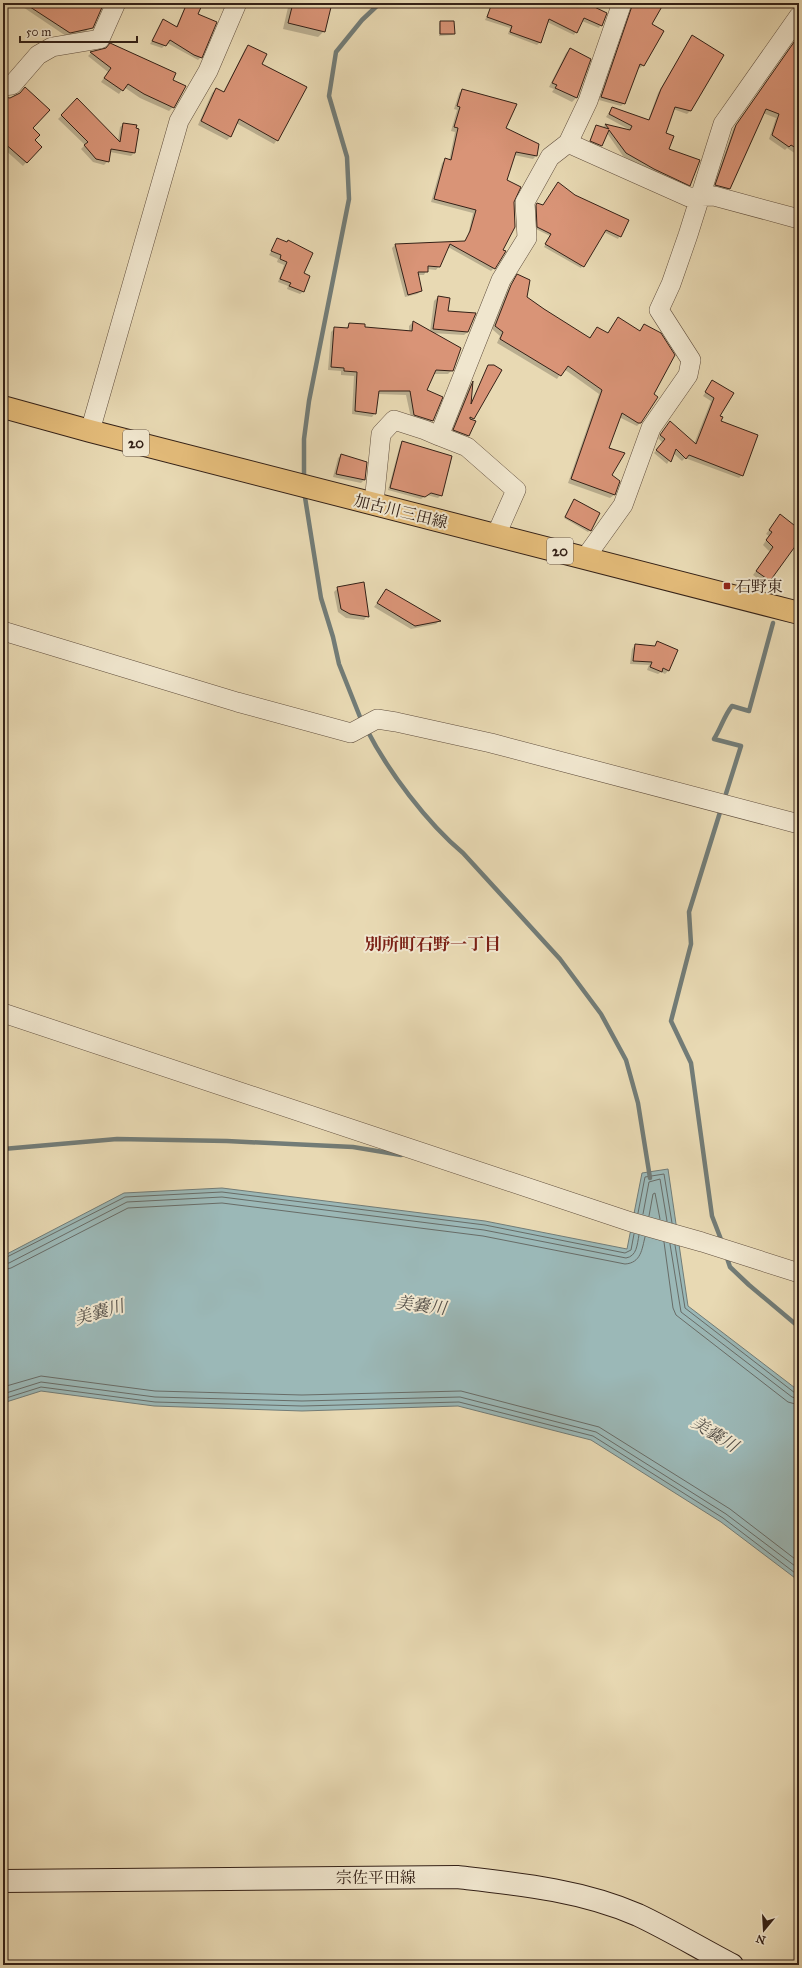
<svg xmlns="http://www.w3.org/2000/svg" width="802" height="1968" viewBox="0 0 802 1968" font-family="'IM FELL Great Primer','Noto Serif JP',serif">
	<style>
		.water { fill: #9bb8b7; stroke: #727c77 }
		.shadow { fill: #0003 }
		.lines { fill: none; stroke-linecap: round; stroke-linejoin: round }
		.shore { stroke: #686c67; stroke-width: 1 }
		.stream { stroke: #727c77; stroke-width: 4.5 }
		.building { fill: #d99477; stroke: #342117 }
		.minor-casing { stroke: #614f3e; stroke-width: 20 }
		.secondary-casing { stroke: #342117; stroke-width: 24 }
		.primary-casing { stroke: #342117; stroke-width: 24 }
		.minor { stroke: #f0e6ce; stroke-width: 19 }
		.secondary { stroke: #f0e6ce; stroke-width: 22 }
		.primary { stroke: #e4bc7a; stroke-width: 22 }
		.poi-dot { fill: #8f2418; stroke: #f0e6ce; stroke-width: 1.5 }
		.labels { text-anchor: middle; stroke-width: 4; stroke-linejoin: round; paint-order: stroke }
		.shield { fill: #f0e6ce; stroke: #6c5c4e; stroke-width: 1 }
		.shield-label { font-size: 15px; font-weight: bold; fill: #342117 }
		.street-label { font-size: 16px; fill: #342117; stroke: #f0e6ce }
		.poi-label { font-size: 16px; fill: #342117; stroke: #f0e6ce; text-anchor: start }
		.neighbourhood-label { font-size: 17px; font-weight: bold; fill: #7a1f14; stroke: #f0e6ce }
		.water-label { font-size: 17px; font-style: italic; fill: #534e47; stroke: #f0e6ce }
	</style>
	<rect width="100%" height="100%" fill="#e8d9b3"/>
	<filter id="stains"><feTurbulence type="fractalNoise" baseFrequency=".005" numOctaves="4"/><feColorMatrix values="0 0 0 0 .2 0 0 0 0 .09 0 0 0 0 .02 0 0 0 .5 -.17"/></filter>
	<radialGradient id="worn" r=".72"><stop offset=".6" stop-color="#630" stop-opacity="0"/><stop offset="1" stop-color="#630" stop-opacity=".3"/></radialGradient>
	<path class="water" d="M 668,1169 L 688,1306 L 799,1391 L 799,1581 L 721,1522 L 591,1440 L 458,1406 L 302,1411 L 154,1406 L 41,1391 L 3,1403 L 3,1256 L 124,1193 L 222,1188 L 485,1221 L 627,1249 L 642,1173 Z"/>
	<path class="shadow" d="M 17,3 L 97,3 L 92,27 L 83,33 L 66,36 Z
		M 187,3 L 194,3 L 197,15 L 201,57 L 198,60 L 167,43 L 162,48 L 150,44 L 163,20 L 176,27 Z
		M 289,3 L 331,3 L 324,31 L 318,37 L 283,29 Z
		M 493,3 L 591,3 L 590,6 L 606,13 L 599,28 L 582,21 L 574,35 L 547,22 L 540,42 L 537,45 L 508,34 L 510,28 L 485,20 Z
		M 643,3 L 663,3 L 651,25 L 643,65 L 640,68 L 638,67 L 624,103 L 621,106 L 599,100 L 629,14 Z
		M 440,22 L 454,34 L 452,35 L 439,36 L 439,23 Z
		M 799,35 L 799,156 L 787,148 L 785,150 L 769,139 L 776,118 L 763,113 L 729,188 L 725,192 L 713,188 L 733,129 Z
		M 692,36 L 690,111 L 687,114 L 673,109 L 664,134 L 668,149 L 689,185 L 687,188 L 651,172 L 623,156 L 607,133 L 598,148 L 588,144 L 597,126 L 602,128 L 605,125 L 632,131 L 606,117 L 612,108 L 648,121 L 658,93 Z
		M 110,44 L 171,80 L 173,107 L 169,111 L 140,98 L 124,87 L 119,94 L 101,82 L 108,72 L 88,56 L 91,53 L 103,51 Z
		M 249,46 L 260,65 L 277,140 L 274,144 L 236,123 L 230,137 L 227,140 L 198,125 L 212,93 L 216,89 L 223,93 L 245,49 Z
		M 570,49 L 590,60 L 576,98 L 572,102 L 552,92 L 554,89 L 549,87 L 566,53 Z
		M 462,90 L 536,156 L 533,159 L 514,155 L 505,180 L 513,202 L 502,250 L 494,268 L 491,271 L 448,247 L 439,266 L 436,270 L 427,269 L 424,275 L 418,275 L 421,291 L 417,294 L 405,297 L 392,248 L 395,245 L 464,242 L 468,235 L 473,213 L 431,202 L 442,163 L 445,160 L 449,161 L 455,132 L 451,131 L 457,110 L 454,109 L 459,93 Z
		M 77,100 L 118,141 L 120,127 L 124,124 L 134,153 L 131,156 L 110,152 L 108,161 L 104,165 L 93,162 L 81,149 L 85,145 L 58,119 Z
		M 3,102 L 31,128 L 33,140 L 40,147 L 23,166 L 3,148 Z
		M 575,196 L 628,220 L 618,239 L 604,232 L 581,268 L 544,247 L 550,236 L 536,229 L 535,207 L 537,204 L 543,206 Z
		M 278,239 L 303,274 L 304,291 L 300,294 L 287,289 L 288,286 L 278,282 L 284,265 L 277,262 L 278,259 L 269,255 Z
		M 518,275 L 526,297 L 544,310 L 589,338 L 597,328 L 607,334 L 618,318 L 639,332 L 644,325 L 653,395 L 641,422 L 637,426 L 619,417 L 608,448 L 614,495 L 610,498 L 568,483 L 599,394 L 564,369 L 557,379 L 497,343 L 500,336 L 492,329 L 508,290 Z
		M 438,297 L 447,312 L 468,332 L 464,335 L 432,333 L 452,370 L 448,374 L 434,374 L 426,391 L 442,397 L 432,421 L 428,425 L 411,418 L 406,395 L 378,394 L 375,413 L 372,417 L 352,414 L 354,376 L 341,375 L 341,371 L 328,370 L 331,332 L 335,328 L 345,329 L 350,324 L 364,328 L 409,332 L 409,326 L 413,322 L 430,332 L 434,301 Z
		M 489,366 L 468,435 L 465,438 L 451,432 L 470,385 L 471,384 L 470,404 Z
		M 712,382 L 720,421 L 742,475 L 739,478 L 685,458 L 682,461 L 673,453 L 667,464 L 654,453 L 663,443 L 658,438 L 668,425 L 694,444 L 711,401 L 703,396 Z
		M 402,442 L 441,495 L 438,498 L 427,495 L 421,499 L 388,490 L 400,445 Z
		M 341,455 L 366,463 L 364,480 L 361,483 L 333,477 L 338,458 Z
		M 573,501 L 590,530 L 588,532 L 564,518 Z
		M 777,519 L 799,530 L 799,539 L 765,584 L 753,575 L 770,552 L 763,545 L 769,536 L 766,534 Z
		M 338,588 L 367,616 L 364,620 L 346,618 L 338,612 L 334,592 Z
		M 386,591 L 439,621 L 436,624 L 411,629 L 374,607 Z
		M 658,642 L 669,670 L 665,674 L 661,672 L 658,674 L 647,670 L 649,665 L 630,664 L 632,649 L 635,645 L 654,647 Z"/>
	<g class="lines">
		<path class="shore" d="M 638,1213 L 645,1177 L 664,1174 L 672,1223
			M 643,1214 L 649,1182 L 660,1179 L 667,1221
			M 649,1216 L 653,1194 L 655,1193 L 660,1219
			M 664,1242 L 673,1308 L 676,1315 L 788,1402 L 799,1405
			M 670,1244 L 681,1312 L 792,1397 L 799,1399
			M 675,1245 L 685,1308 L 795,1393 L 799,1394
			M 3,1259 L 125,1197 L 222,1192 L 485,1225 L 625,1253 L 631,1250 L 634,1234
			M 3,1264 L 9,1263 L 127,1202 L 222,1197 L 484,1230 L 626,1258 C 637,1256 637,1245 639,1235
			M 3,1270 L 11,1268 L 128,1208 L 222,1203 L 483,1236 L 625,1264 C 641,1263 642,1249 645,1237
			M 3,1387 L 41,1376 L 155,1391 L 302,1395 L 461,1391 L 599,1427 L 730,1509 L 799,1562
			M 3,1394 L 41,1382 L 155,1397 L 302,1401 L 460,1397 L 596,1432 L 726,1514 L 799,1569
			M 3,1399 L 41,1387 L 155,1402 L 302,1406 L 459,1402 L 593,1436 L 723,1518 L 799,1576"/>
		<path class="stream" d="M 304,480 L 304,439 L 309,401 L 349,199 L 347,157 L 329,96 L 336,52 L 362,20 L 380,3
			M 304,491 L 321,598 L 333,637 L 339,664 L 362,722
			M 367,730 C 388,771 427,823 463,853 L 560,959 L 601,1014 L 626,1060 L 638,1103 L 650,1178
			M 724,800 L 741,746 L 714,739 C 721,728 724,716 732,706 L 749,711 L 773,623
			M 721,809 L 689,912 L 691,944 L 671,1021 L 691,1063 L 712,1216 L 722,1242
			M 3,1149 L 117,1139 L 227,1141 L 353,1147 L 401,1155
			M 726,1255 L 730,1267 L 749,1285 L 799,1327"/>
	</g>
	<path class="building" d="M 24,3 L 99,3 L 103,5 L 93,28 L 70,33 Z
		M 187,3 L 203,3 L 198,14 L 217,22 L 202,58 L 194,55 L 170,40 L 166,46 L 152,41 L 163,19 L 177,27 Z
		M 293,3 L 332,3 L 325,32 L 288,23 Z
		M 492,3 L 586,3 L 607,13 L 602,26 L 584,18 L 577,33 L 549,19 L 541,43 L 510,32 L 512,26 L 487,17 Z
		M 633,3 L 664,3 L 652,24 L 664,31 L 644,66 L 640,64 L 625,104 L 601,97 Z
		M 440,21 L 454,21 L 455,34 L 440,34 Z
		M 692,35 L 724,55 L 691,111 L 675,107 L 666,133 L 674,136 L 669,149 L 700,160 L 690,186 L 654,169 L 626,153 L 609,130 L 602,146 L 590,141 L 596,125 L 609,129 L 605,124 L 630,130 L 632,126 L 609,114 L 612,107 L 649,120 L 661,89 Z
		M 799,35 L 799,150 L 791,145 L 789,147 L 772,135 L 779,114 L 766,109 L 730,189 L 715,185 L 736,125 Z
		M 110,43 L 176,73 L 173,80 L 186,86 L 174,108 L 144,94 L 128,84 L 123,91 L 104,78 L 111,68 L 90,52 L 106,48 Z
		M 248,45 L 267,54 L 262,64 L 307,87 L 278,141 L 239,119 L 231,137 L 201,121 L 216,88 L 224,92 Z
		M 570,48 L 591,59 L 577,98 L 555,88 L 557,85 L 552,83 Z
		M 25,87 L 50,110 L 33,128 L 40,135 L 35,140 L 42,147 L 27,163 L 3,142 L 3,97 L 10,98 L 20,93 Z
		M 462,89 L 517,104 L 506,128 L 539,144 L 537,156 L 516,152 L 507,180 L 521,187 L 514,202 L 515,227 L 503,250 L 506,251 L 495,269 L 450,244 L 440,267 L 428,266 L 428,272 L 418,272 L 422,291 L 408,295 L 395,244 L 465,241 L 470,231 L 476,210 L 434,199 L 445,158 L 451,160 L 458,128 L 454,127 L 460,107 L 457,106 Z
		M 77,98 L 120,142 L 123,123 L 137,125 L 136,128 L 139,129 L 135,153 L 111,149 L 109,162 L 96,159 L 84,145 L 88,142 L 61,115 Z
		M 558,182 L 575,195 L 629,220 L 621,237 L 606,230 L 584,267 L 545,244 L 551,234 L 537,227 L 536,205 L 537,203 L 543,205 Z
		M 277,238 L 287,242 L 288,240 L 313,253 L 304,273 L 310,276 L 304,292 L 289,286 L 291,283 L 280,279 L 287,262 L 280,259 L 281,255 L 271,251 Z
		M 517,274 L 530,280 L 527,297 L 544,309 L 590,338 L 597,327 L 608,333 L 618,317 L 640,331 L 644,324 L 661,333 L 675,355 L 654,394 L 658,397 L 641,423 L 638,423 L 622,413 L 609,448 L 625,453 L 612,475 L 620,481 L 615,495 L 571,479 L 602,390 L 568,366 L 561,376 L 500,339 L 503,332 L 495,326 L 511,285 Z
		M 438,296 L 450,298 L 448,311 L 476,313 L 468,332 L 433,329 Z
		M 413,321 L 461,348 L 453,371 L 436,370 L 427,390 L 443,397 L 433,421 L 414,415 L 410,391 L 379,391 L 376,414 L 355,411 L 357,372 L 344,371 L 344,368 L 331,367 L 334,327 L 348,328 L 349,323 L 365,324 L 365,327 L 412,331 Z
		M 488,365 L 494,365 L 502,370 L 474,419 L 470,417 L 470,419 L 476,421 L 469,436 L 453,430 L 473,381 L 471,404 Z
		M 712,380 L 734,393 L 720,416 L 723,417 L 721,421 L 758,435 L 743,476 L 689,455 L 686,459 L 676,449 L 671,462 L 656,450 L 665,439 L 660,435 L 670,421 L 696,444 L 714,398 L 705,392 Z
		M 402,441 L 452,456 L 442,496 L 431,493 L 425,497 L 390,488 Z
		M 341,454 L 367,462 L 365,480 L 336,474 Z
		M 574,499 L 600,513 L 591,531 L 565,517 Z
		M 780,514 L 799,529 L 799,541 L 770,581 L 756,571 L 773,547 L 766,540 L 772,532 L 769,530 Z
		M 364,582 L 369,617 L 350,614 L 341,609 L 337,587 Z
		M 386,589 L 441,621 L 415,626 L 377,603 Z
		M 657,641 L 678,650 L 669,671 L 663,668 L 662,672 L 650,667 L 652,662 L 633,661 L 635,644 L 655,646 Z"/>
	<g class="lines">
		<g class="minor-casing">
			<path id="minor" d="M 3,86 L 12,85 L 38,55 L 52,47 L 100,39 L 116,3
				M 568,143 L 689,197 L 714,196 L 799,219
				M 90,431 L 179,121 L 208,71 L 237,3
				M 439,436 L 467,447 L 516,490 L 496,535
				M 374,503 L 381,434 L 394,420 L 425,430 L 439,436 L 501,280 L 527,238 L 525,202 L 550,157 L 568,143 L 588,101 L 622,3
				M 585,558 L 623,505 L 651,428 L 688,375 L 691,360 L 659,310 L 671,284 L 688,235 L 723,124 L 799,16
				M 3,631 L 237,702 L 351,733 L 377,719 L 396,722 L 491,743 L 799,824
				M 3,1013 L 631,1222 L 702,1242 L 799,1273"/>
		</g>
		<g class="secondary-casing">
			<path id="secondary" d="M 3,1881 L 457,1877 C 518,1884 581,1890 638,1915 C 670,1930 701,1949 732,1965"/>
		</g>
		<g class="primary-casing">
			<path id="primary" d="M 3,407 L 90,431 L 799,613"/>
		</g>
		<use href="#minor" class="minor"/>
		<use href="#secondary" class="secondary"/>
		<use href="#primary" class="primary"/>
	</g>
	<rect class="poi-dot" x="723" y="582" width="8" height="8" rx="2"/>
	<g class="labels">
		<g class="shield">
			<rect x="123" y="430" width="26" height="26" rx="3"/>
			<rect x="547" y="538" width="26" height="26" rx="3"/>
		</g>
		<g class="shield-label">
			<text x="136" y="448">20</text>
			<text x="560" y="556">20</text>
		</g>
		<g class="street-label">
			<text transform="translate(401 511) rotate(14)" y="6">加古川三田線</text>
			<text x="376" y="1883">宗佐平田線</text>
		</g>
		<g class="poi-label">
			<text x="735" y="592">石野東</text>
		</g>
		<g class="neighbourhood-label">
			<text x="433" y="950">別所町石野一丁目</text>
		</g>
		<g class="water-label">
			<text transform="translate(421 1305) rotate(7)" y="6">美嚢川</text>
			<text transform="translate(99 1312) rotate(-16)" y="6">美嚢川</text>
			<text transform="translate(715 1434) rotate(32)" y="6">美嚢川</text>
		</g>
	</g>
	<rect width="802" height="1968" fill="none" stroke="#e8d9b3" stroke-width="16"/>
	<rect x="4" y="4" width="794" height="1960" fill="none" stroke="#342117" stroke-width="2"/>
	<rect x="8" y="8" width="786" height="1952" fill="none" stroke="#342117"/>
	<g transform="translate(764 1930) rotate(198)" stroke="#f0e6ce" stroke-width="3" paint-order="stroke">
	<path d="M0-3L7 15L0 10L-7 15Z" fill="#342117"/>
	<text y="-6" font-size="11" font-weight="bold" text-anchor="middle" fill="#342117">N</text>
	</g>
	<path d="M20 36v6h117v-6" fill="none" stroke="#342117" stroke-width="2"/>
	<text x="26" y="36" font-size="12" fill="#342117" stroke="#f0e6ce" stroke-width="3" paint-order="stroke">50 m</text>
	<rect width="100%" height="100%" filter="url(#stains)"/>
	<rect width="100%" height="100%" fill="url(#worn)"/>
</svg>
